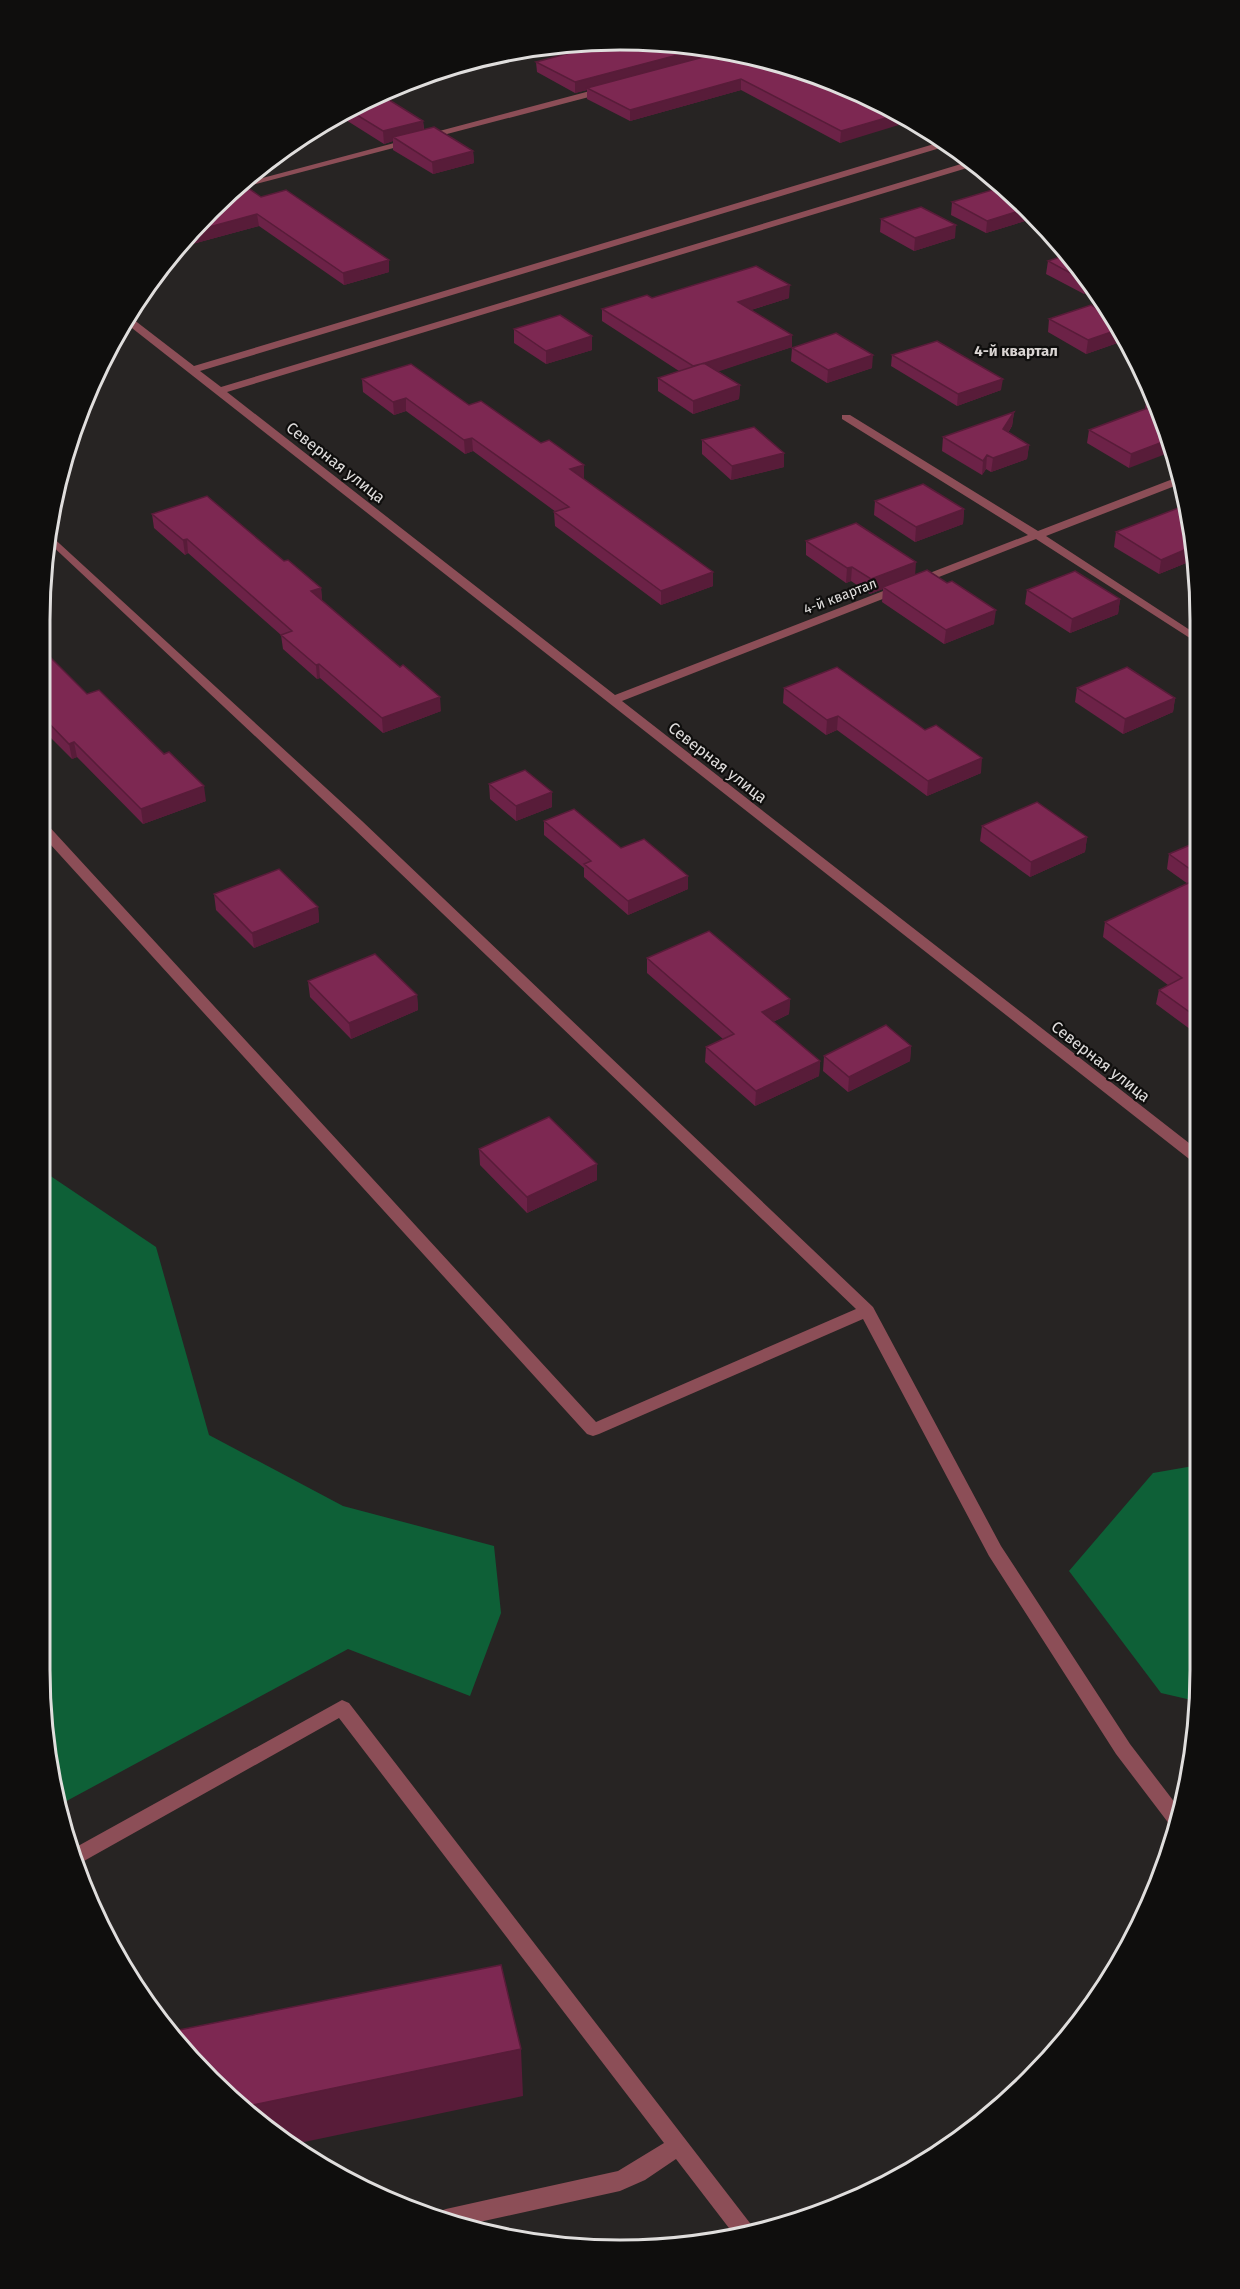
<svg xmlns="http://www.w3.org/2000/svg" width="1240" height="2289" viewBox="0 0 1240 2289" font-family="'Fira Sans',sans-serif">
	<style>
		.forest { fill: #0e6037 }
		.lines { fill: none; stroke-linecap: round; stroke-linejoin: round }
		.minor { fill: #8c4e57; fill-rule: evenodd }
		.wall { fill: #6c2247 }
		.shaded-wall { fill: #581c39 }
		.building { fill: #7d2852; stroke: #581c39; stroke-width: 1.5 }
		.labels { text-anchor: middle; stroke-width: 4.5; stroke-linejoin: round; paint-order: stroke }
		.far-street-label { font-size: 14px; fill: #e0dedd; stroke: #0f0e0d }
		.far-neighbourhood-label { font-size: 15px; font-weight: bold; fill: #dad5d3; stroke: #0f0e0d }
		.street-label { font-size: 16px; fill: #e0dedd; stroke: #0f0e0d }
		.rim { fill: none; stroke: #e0dedd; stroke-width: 3 }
	</style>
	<rect width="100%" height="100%" fill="#272423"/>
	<path class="forest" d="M 49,1175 L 156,1247 L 209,1435 L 343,1506 L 494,1546 L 501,1613 L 470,1696 L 348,1649 L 61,1804 L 39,1669 L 40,1189 Z
		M 1199,1465 L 1200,1702 L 1161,1693 L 1069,1571 L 1153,1473 Z"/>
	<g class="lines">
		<path class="minor" d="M 605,87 L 608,88 L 608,92 L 233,190 L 240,184 Z
			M 944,141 L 950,145 L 200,371 L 221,387 L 971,161 L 977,165 L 227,392 L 615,695 L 1028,535 L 842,419 L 842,415 L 850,415 L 1038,531 L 1178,477 L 1180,484 L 1046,536 L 1196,634 L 1196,642 L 1036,539 L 622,701 L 1198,1150 L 1198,1163 L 1193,1162 L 123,321 L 129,316 L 194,366 Z
			M 48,533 L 362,821 L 873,1307 L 1001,1546 L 1130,1744 L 1182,1812 L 1177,1830 L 1173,1829 L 1116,1754 L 989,1556 L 863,1319 L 599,1434 L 593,1436 L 587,1434 L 40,833 L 40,821 L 45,822 L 596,1422 L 856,1309 L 352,827 L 47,541 Z
			M 342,1700 L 349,1703 L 753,2227 L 732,2232 L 676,2159 L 645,2180 L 620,2191 L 461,2226 L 437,2215 L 438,2212 L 446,2209 L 618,2171 L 664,2143 L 339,1718 L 75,1866 L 69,1851 Z"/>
	</g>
	<path class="wall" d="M 614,41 L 910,117 L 840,143 L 741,90 L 630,121 L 587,99 L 587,90 L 575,93 L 537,72 L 536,62 Z
		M 363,99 L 423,121 L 424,129 L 473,151 L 474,163 L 433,174 L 393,150 L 393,141 L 384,144 L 338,115 Z
		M 261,197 L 389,260 L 389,272 L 344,285 L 259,226 L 174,249 L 183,237 Z
		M 952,202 L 1024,207 L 1027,210 L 1025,221 L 986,233 L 951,215 Z
		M 881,219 L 955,238 L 914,251 L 880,232 Z
		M 1066,255 L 1097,290 L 1084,294 L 1046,274 L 1048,261 Z
		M 652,298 L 789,298 L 751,310 L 792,335 L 792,347 L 718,371 L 740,385 L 739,399 L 693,414 L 658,391 L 658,378 L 679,371 L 602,321 L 602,309 Z
		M 1114,317 L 1126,340 L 1086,354 L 1048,332 L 1049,319 Z
		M 514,329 L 592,350 L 546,364 L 514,343 Z
		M 792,348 L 872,368 L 827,383 L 791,361 Z
		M 892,355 L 1001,390 L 957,406 L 891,366 Z
		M 362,379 L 469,405 L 584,479 L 713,586 L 661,605 L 555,526 L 554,512 L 556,512 L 473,451 L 465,454 L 406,411 L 394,415 L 363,392 Z
		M 1157,398 L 1129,468 L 1087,443 L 1089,430 L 1145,409 L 1146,402 Z
		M 1014,412 L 1012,426 L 1008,433 L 1029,445 L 1027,459 L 991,472 L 986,469 L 982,475 L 942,451 L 943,437 Z
		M 702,440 L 784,467 L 731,480 L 702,454 Z
		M 875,501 L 964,509 L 963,524 L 915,542 L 874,515 Z
		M 152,514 L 284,561 L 321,588 L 322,601 L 441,711 L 383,733 L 320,678 L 317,679 L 283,649 L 281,635 L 188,553 L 185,555 L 154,528 Z
		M 1116,532 L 1196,544 L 1196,559 L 1159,574 L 1114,547 Z
		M 806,541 L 915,575 L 994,624 L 944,644 L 882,602 L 883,589 L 870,594 L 851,581 L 846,583 L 806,555 Z
		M 1027,590 L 1120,599 L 1118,614 L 1070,633 L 1025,604 Z
		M 40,647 L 87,694 L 206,801 L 143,824 L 77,757 L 72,759 L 40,727 Z
		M 784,688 L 981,773 L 927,796 L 837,730 L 826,735 L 783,703 Z
		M 1077,688 L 1175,698 L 1173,712 L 1123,734 L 1075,702 Z
		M 489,784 L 552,807 L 516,821 L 490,799 Z
		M 544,821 L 621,848 L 688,889 L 628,915 L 584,877 L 584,868 L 544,835 Z
		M 982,826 L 1087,837 L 1085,852 L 1030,877 L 980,841 Z
		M 1197,842 L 1198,1035 L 1156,1004 L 1159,990 L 1168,985 L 1103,937 L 1105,922 L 1188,884 L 1167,869 L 1169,854 Z
		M 214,894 L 318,907 L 319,922 L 254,948 L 216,910 Z
		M 647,958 L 790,999 L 789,1014 L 773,1022 L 820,1061 L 819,1076 L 755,1106 L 705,1062 L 706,1047 L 723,1039 L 647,973 Z
		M 308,981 L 417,995 L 418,1010 L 351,1039 L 310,997 Z
		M 911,1046 L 910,1061 L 848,1092 L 823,1071 L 824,1056 Z
		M 479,1149 L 597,1180 L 527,1213 L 480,1165 Z"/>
	<path class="shaded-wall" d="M 708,47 L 730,52 L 587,88 L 587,90 L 575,93 L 575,82 Z
		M 741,79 L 741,90 L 630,121 L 630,110 Z
		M 903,113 L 915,120 L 840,143 L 841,131 Z
		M 423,121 L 424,133 L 393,137 L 393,141 L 384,144 L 383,131 Z
		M 473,151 L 474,163 L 433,174 L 432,162 Z
		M 1025,209 L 1027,210 L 1025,221 L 986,233 L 987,221 Z
		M 257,214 L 259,226 L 174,249 L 183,237 L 187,233 Z
		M 956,225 L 955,238 L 914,251 L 915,238 Z
		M 389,260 L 389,272 L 344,285 L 343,273 Z
		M 1088,280 L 1097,290 L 1084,294 L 1085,281 Z
		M 790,285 L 789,298 L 738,314 L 738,302 Z
		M 1120,329 L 1126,340 L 1086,354 L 1088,340 Z
		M 792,335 L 792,347 L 693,380 L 693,367 Z
		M 592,336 L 592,350 L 546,364 L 546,351 Z
		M 873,355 L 872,368 L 827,383 L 828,370 Z
		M 1003,379 L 1001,390 L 957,406 L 958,394 Z
		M 740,385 L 739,399 L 693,414 L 693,401 Z
		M 406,398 L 406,411 L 394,415 L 393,402 Z
		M 1014,412 L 1012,426 L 1001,443 L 1003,429 Z
		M 1167,437 L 1171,452 L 1129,468 L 1131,454 Z
		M 472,438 L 473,451 L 465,454 L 464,440 Z
		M 1029,445 L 1027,459 L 991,472 L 993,458 Z
		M 784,453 L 784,467 L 731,480 L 732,466 Z
		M 987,455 L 986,469 L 982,475 L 983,461 Z
		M 584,465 L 584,479 L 570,469 Z
		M 964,509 L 963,524 L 915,542 L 916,527 Z
		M 187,539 L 188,553 L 185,555 L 183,540 Z
		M 1196,545 L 1196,559 L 1159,574 L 1161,560 Z
		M 916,562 L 915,577 L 883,587 L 883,589 L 870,594 L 871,579 Z
		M 852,567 L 851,581 L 846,583 L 847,568 Z
		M 713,572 L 713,586 L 661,605 L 661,591 Z
		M 321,588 L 322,602 L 311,591 Z
		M 1120,599 L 1118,614 L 1070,633 L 1072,619 Z
		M 996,610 L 994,624 L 944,644 L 946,630 Z
		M 319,664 L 320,678 L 317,679 L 316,665 Z
		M 440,697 L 441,711 L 383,733 L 382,718 Z
		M 1175,698 L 1173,712 L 1123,734 L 1125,719 Z
		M 838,716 L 837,730 L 826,735 L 827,720 Z
		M 74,742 L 77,757 L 72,759 L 69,744 Z
		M 982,758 L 981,773 L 927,796 L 928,781 Z
		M 204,786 L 206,801 L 143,824 L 141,809 Z
		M 552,792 L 552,807 L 516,821 L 516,806 Z
		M 1087,837 L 1085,852 L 1030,877 L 1031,862 Z
		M 688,876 L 688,889 L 628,915 L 628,901 Z
		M 318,907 L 319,922 L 254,948 L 252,933 Z
		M 417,995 L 418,1010 L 351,1039 L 349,1023 Z
		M 790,999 L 789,1014 L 762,1027 L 762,1012 Z
		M 911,1046 L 910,1061 L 848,1092 L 849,1077 Z
		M 820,1061 L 819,1076 L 755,1106 L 756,1091 Z
		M 597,1164 L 597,1180 L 527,1213 L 527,1197 Z
		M 521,2049 L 523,2096 L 290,2145 L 248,2106 Z"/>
	<path class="building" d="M 614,41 L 695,44 L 708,47 L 575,82 L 536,62 Z
		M 726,51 L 806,70 L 903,113 L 841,131 L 741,79 L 630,110 L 587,88 Z
		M 378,93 L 423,121 L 383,131 L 347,109 L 363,99 Z
		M 434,127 L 473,151 L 432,162 L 393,137 Z
		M 241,183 L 261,197 L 286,190 L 389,260 L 343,273 L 257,214 L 187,233 Z
		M 992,190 L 1024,207 L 1025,209 L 987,221 L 952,202 Z
		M 921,207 L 956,225 L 915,238 L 881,219 Z
		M 1066,255 L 1088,280 L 1085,281 L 1048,261 Z
		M 756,266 L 790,285 L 738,302 L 792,335 L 705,363 L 693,366 L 602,309 L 647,295 L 652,298 Z
		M 1091,305 L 1114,317 L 1120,329 L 1088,340 L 1049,319 Z
		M 560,315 L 592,336 L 546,351 L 514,329 Z
		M 836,333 L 873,355 L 828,370 L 792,348 Z
		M 937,341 L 1003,379 L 958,394 L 892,355 Z
		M 704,363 L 740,385 L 693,401 L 658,378 Z
		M 411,364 L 469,405 L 481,401 L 541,443 L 549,440 L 584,465 L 570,469 L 713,572 L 661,591 L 554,512 L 569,507 L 472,438 L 464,440 L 406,398 L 393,402 L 362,379 Z
		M 1157,398 L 1168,440 L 1131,454 L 1089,430 L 1153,406 L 1146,402 Z
		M 1014,412 L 1003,429 L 1029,445 L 993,458 L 987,455 L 983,461 L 943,437 Z
		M 754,427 L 784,453 L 732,466 L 702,440 Z
		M 923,484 L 964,509 L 916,527 L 875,501 Z
		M 207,496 L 284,561 L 288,560 L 321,588 L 311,591 L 400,667 L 403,665 L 440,697 L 382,718 L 319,664 L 316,665 L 281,635 L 292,631 L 187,539 L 183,540 L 152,514 Z
		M 1186,505 L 1196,545 L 1161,560 L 1116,532 Z
		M 856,523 L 916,562 L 871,579 L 852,567 L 847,568 L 806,541 Z
		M 927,570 L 947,583 L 952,581 L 996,610 L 946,630 L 883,587 Z
		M 1075,571 L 1120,599 L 1072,619 L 1027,590 Z
		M 40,647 L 87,694 L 99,690 L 164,754 L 169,752 L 204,786 L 141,809 L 74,742 L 69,744 L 40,714 Z
		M 837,667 L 925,730 L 936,725 L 982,758 L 928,781 L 838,716 L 827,720 L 784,688 Z
		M 1127,667 L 1175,698 L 1125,719 L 1077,688 Z
		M 525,770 L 552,792 L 516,806 L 489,784 Z
		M 1037,802 L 1087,837 L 1031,862 L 982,826 Z
		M 574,809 L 621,848 L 644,839 L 688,876 L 628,901 L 584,864 L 591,861 L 544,821 Z
		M 1197,842 L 1197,874 L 1169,854 Z
		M 279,869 L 318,907 L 252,933 L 214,894 Z
		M 1197,879 L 1197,944 L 1193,946 L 1197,949 L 1198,1018 L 1159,990 L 1182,978 L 1105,922 Z
		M 709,931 L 790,999 L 762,1012 L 820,1061 L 756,1091 L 706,1047 L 734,1034 L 647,958 Z
		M 375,954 L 417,995 L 349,1023 L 308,981 Z
		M 886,1025 L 911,1046 L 849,1077 L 824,1056 Z
		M 549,1117 L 597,1164 L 527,1197 L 479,1149 Z
		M 501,1965 L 521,2049 L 248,2106 L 169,2032 Z"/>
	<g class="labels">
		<g class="far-street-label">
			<text transform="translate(840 596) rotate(-21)" y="5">4-й квартал</text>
		</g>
		<g class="far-neighbourhood-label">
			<text x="1016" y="356">4-й квартал</text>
		</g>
		<g class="street-label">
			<text transform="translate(336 462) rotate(38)" y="6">Северная улица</text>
			<text transform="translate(718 762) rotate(38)" y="6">Северная улица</text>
			<text transform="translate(1101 1061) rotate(38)" y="6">Северная улица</text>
		</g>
	</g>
	<path d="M0 0H1240V2289H0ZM620 50H620A570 570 0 0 1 1190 620V1670A570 570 0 0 1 620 2240H620A570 570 0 0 1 50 1670V620A570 570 0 0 1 620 50Z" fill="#0f0e0d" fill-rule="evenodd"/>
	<path class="rim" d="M620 50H620A570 570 0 0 1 1190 620V1670A570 570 0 0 1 620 2240H620A570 570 0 0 1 50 1670V620A570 570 0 0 1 620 50Z"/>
</svg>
